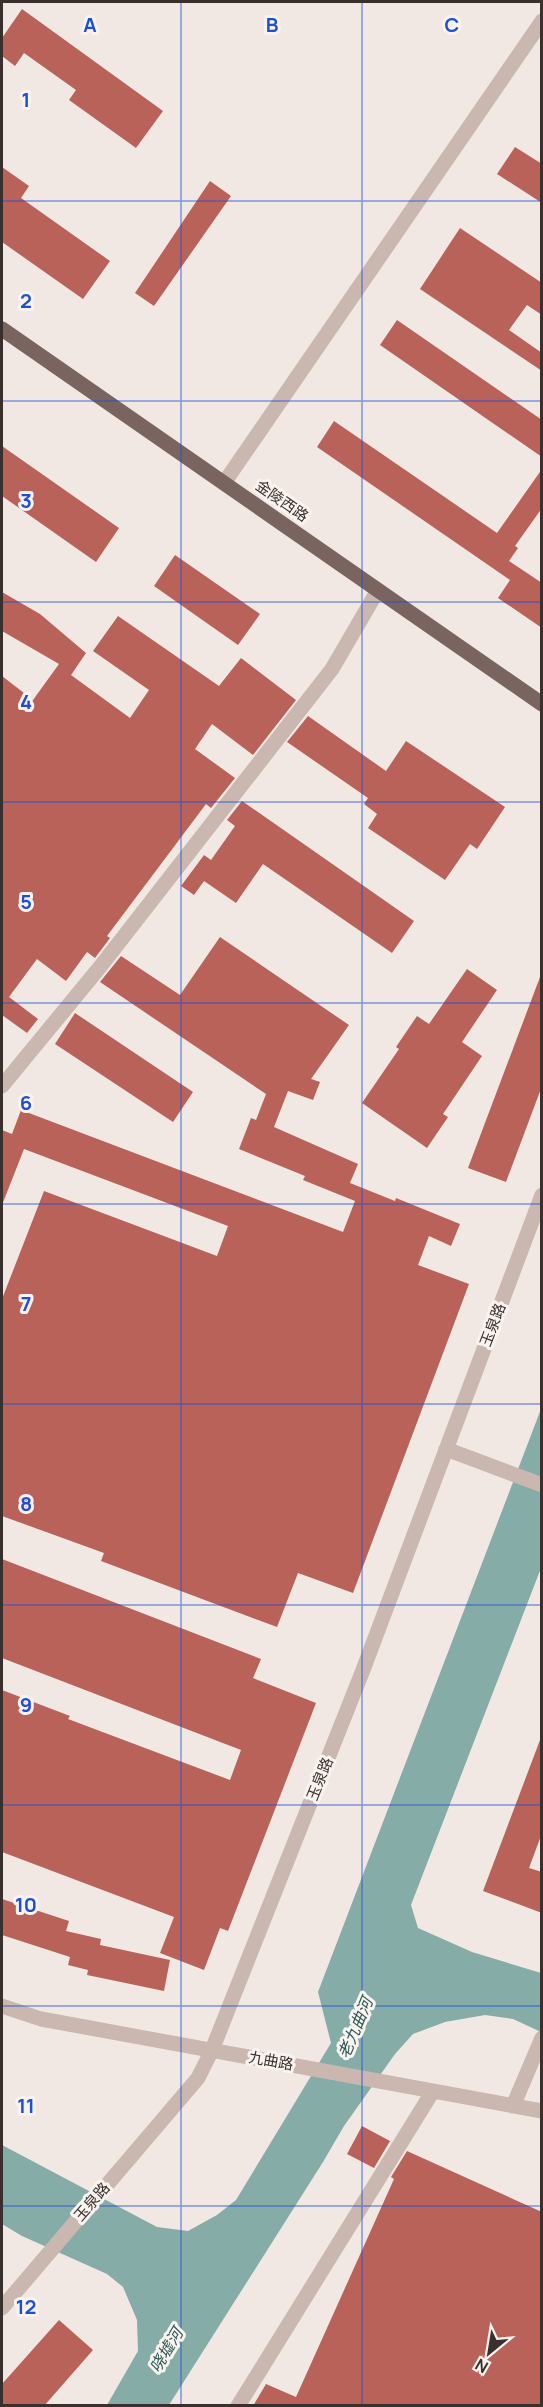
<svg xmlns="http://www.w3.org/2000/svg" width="543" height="2407" viewBox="0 0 543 2407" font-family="Manrope,'Noto Sans SC',sans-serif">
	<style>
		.water { fill: #85aca7 }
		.building { fill: #b96259 }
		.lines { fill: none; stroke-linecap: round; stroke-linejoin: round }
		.minor { stroke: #c9b7b0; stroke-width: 15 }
		.major { stroke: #796460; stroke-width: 15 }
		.grid { fill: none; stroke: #1d4ed8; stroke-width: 1.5; stroke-opacity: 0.55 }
		.labels { text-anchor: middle; stroke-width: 6; stroke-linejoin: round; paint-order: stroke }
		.street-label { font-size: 15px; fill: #392f2d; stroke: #f9f3ef }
		.water-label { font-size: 16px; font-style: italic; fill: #265652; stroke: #f9f3ef }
		.grid-label { font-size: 20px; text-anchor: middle; font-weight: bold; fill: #1d4ed8; stroke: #f9f3ef; stroke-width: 6; stroke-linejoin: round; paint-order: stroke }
	</style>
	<rect width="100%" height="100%" fill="#f2e8e3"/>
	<path class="water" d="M 541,1409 L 541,1568 L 411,1905 L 418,1928 L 472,1952 L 541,1973 L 541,2032 L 513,2019 L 485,2015 L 445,2022 L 413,2034 L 395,2054 L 344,2126 L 323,2162 L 169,2405 L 107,2405 L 138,2351 L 137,2320 L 123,2287 L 107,2274 L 22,2236 L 2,2224 L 2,2145 L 157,2227 L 188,2231 L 217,2215 L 236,2200 L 331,2043 L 318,1992 Z"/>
	<path class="building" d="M 22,9 L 163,111 L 136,148 L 69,100 L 76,90 L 24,53 L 15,66 L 2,56 L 2,38 Z
		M 515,147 L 542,164 L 542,203 L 497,174 Z
		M 2,167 L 29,186 L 21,198 L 110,261 L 83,299 L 2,242 Z
		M 210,181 L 231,196 L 154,306 L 135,293 Z
		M 460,228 L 542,283 L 542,315 L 527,305 L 509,330 L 542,353 L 542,371 L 420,289 Z
		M 397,320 L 542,420 L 542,457 L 380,345 Z
		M 334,421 L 497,533 L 542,469 L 542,508 L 515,546 L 518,548 L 509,561 L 542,583 L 542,628 L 498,598 L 510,580 L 317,447 Z
		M 2,446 L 119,528 L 96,562 L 2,496 Z
		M 175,555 L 260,614 L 238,645 L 154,586 Z
		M 2,592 L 40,614 L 86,653 L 71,675 L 130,718 L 149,690 L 93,651 L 118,616 L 219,686 L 241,658 L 296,700 L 253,755 L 212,724 L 195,749 L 235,778 L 211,808 L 206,804 L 107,936 L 110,938 L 95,958 L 87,952 L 66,981 L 37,959 L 9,997 L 38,1019 L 27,1033 L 2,1015 L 2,676 L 33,700 L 59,664 L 2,631 Z
		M 308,716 L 386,771 L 406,741 L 505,807 L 477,849 L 470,844 L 445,880 L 368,828 L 377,814 L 364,804 L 368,798 L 287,742 Z
		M 242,801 L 414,921 L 392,953 L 263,864 L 236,903 L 204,881 L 194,895 L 181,886 L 204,855 L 211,860 L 235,826 L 227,820 Z
		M 220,937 L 349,1025 L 311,1079 L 320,1082 L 313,1100 L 288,1091 L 274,1127 L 358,1164 L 350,1183 L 395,1201 L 396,1198 L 460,1224 L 451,1246 L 429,1236 L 418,1265 L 469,1284 L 353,1593 L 298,1573 L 277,1627 L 101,1561 L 104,1553 L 2,1516 L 2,1299 L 44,1191 L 217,1256 L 228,1226 L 24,1149 L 2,1205 L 2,1130 L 12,1134 L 21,1110 L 343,1232 L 355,1201 L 303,1180 L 305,1176 L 239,1149 L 251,1118 L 256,1120 L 266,1094 L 100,982 L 121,956 L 180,995 Z
		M 467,969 L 497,990 L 462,1042 L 482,1056 L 443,1114 L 448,1117 L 427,1148 L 362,1103 L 399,1049 L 396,1047 L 417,1016 L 429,1024 Z
		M 540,977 L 542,1086 L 506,1182 L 468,1168 Z
		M 75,1013 L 193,1092 L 173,1122 L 55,1044 Z
		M 2,1559 L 261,1659 L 253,1678 L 316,1703 L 228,1931 L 220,1928 L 204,1970 L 160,1953 L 174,1917 L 2,1852 L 2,1690 L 70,1716 L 68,1719 L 230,1780 L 241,1750 L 2,1658 Z
		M 540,1740 L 542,1833 L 529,1868 L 542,1872 L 542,1913 L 483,1891 Z
		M 2,1899 L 69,1921 L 66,1931 L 101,1939 L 100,1945 L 170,1960 L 164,1991 L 87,1975 L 88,1970 L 68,1965 L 70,1957 L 2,1935 Z
		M 362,2126 L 390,2141 L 374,2168 L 347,2154 Z
		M 407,2151 L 542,2212 L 542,2406 L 253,2406 L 266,2384 L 296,2397 L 394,2179 L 391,2177 Z
		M 59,2320 L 93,2350 L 44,2406 L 2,2406 L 2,2384 Z"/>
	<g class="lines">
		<path class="minor" d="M 224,483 L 542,21
			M 2,1086 L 100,967 L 332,669 L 378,590
			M 446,1449 L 542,1485
			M 2,2006 L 41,2019 L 542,2111
			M 513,2106 L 542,2038
			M 2,2308 L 198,2078 L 212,2050 L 363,1670 L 542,1195
			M 238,2406 L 433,2091"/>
		<path class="major" d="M 2,329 L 542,704"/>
	</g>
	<path class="grid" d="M 181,2 L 181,2406M 362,2 L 362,2406M 2,201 L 542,201M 2,401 L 542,401M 2,602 L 542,602M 2,802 L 542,802M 2,1003 L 542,1003M 2,1204 L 542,1204M 2,1404 L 542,1404M 2,1605 L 542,1605M 2,1805 L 542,1805M 2,2006 L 542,2006M 2,2206 L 542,2206"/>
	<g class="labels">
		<g class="street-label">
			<text transform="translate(282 501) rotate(35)" y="5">金陵西路</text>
			<text transform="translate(493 1325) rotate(-69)" y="5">玉泉路</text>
			<text transform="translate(320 1779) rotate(-68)" y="5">玉泉路</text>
			<text transform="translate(271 2061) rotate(10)" y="5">九曲路</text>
			<text transform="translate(92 2202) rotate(-49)" y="5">玉泉路</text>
		</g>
		<g class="water-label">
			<text transform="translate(355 2028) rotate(-67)" y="6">老九曲河</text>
			<text transform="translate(166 2350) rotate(-59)" y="6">哓墟河</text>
		</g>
	</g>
	<g class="grid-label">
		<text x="90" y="32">A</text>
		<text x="272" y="32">B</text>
		<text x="452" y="32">C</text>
		<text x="26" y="107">1</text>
		<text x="26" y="308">2</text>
		<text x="26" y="508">3</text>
		<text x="26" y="709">4</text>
		<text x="26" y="909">5</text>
		<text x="26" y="1110">6</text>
		<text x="26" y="1311">7</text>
		<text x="26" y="1511">8</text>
		<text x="26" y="1712">9</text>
		<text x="26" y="1912">10</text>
		<text x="26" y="2113">11</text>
		<text x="26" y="2314">12</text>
	</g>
	<rect width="543" height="2407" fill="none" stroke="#392f2d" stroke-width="6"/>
	<g transform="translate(489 2353) rotate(210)" stroke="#f9f3ef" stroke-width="4.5" paint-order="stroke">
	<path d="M0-4.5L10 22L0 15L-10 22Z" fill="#392f2d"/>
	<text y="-9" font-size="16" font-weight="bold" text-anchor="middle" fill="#392f2d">N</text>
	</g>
</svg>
